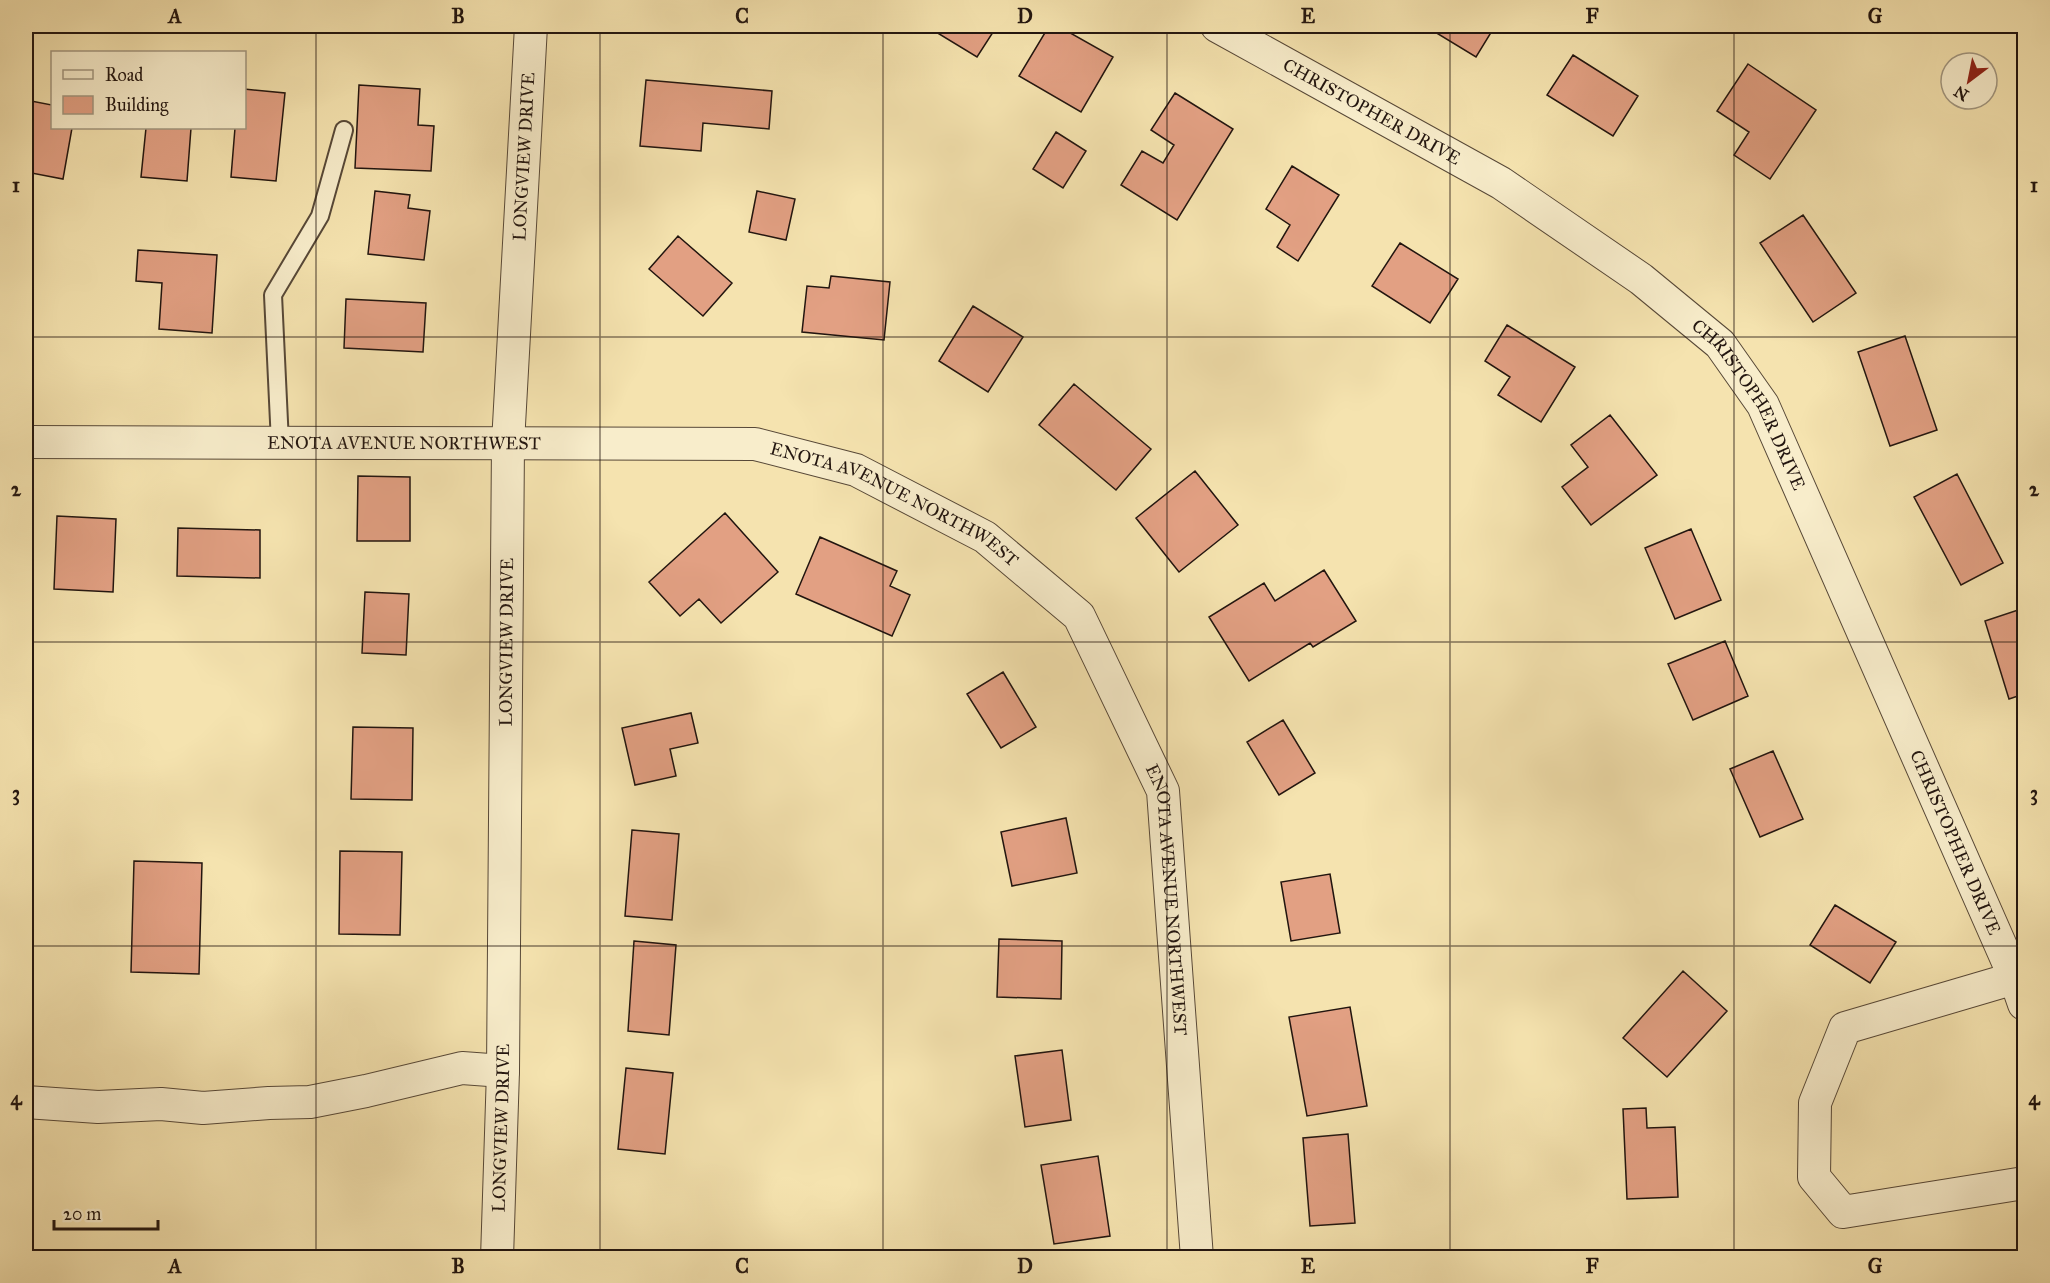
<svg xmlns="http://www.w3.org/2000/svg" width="2050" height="1283" viewBox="0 0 2050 1283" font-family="'IM FELL Great Primer',serif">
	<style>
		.building { fill: #e2a083; stroke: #22150f; stroke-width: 1.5 }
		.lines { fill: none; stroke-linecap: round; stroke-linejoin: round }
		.service-casing { stroke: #574837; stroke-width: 20 }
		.minor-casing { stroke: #574837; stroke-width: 34 }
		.service { stroke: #f8edcb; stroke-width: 16 }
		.minor { stroke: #f8edcb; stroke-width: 32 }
		.grid { fill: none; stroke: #22150f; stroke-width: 1.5; stroke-opacity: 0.55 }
		.labels { text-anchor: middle; stroke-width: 4.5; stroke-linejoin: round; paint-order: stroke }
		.street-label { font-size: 18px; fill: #22150f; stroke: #f8edcb }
		.neatline { fill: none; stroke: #22150f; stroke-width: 2 }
		.grid-label { font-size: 20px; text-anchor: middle; font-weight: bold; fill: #22150f }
	</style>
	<rect width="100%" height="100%" fill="#f5e3af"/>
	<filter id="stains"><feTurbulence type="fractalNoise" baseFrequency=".00333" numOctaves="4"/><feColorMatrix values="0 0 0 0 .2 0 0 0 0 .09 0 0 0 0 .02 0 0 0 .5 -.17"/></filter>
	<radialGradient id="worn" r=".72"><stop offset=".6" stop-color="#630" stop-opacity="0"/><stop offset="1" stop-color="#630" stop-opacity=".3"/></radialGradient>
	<path class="building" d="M 926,26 L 997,26 L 977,57 Z
		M 1049,26 L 1058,26 L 1113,57 L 1081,112 L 1019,76 Z
		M 1425,26 L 1495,26 L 1476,57 Z
		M 1573,55 L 1638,96 L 1613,136 L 1547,95 Z
		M 1748,64 L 1816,110 L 1770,179 L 1734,155 L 1749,132 L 1717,111 Z
		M 646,80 L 772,91 L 769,129 L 703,123 L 701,151 L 640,146 Z
		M 359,85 L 420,89 L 418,125 L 434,126 L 431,171 L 355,168 Z
		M 244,89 L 285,93 L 276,181 L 231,177 L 235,128 L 244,128 Z
		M 1175,93 L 1233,129 L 1177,220 L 1121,185 L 1142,151 L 1163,163 L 1174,145 L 1151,130 Z
		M 26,100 L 52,105 L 52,128 L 72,128 L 63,179 L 26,172 Z
		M 146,128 L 191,128 L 187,181 L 141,177 Z
		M 1056,132 L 1086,151 L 1063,188 L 1033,169 Z
		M 1292,166 L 1339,195 L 1298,261 L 1277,247 L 1290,225 L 1266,209 Z
		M 375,191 L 410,195 L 408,208 L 430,211 L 424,260 L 368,254 Z
		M 757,191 L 795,199 L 786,240 L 749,232 Z
		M 1803,215 L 1856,293 L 1813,322 L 1760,243 Z
		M 678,236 L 732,283 L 703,316 L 649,269 Z
		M 1400,243 L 1458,279 L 1430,323 L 1372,286 Z
		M 138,250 L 217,255 L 212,333 L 159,329 L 162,283 L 136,281 Z
		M 831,276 L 890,282 L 884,340 L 802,332 L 807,286 L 829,288 Z
		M 346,299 L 426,303 L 423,352 L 344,348 Z
		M 973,306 L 1023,337 L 988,392 L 939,361 Z
		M 1507,325 L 1575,367 L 1541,422 L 1498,395 L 1510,377 L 1485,361 Z
		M 1905,336 L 1937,430 L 1890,446 L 1858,352 Z
		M 1074,384 L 1151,449 L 1116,490 L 1039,425 Z
		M 1610,415 L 1657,475 L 1591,525 L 1562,487 L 1588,467 L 1571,445 Z
		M 1195,471 L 1238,525 L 1179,572 L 1136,518 Z
		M 1957,474 L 2003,563 L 1961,585 L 1914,497 Z
		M 358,476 L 410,477 L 410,541 L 357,541 Z
		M 725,513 L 778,572 L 721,623 L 699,599 L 680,616 L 649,582 Z
		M 57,516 L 116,519 L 113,592 L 54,589 Z
		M 178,528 L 260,530 L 260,578 L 177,576 Z
		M 1691,529 L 1721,600 L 1675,619 L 1645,548 Z
		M 820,537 L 897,571 L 890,586 L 910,595 L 892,636 L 796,594 Z
		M 1324,570 L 1356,621 L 1313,647 L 1310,643 L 1249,681 L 1209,617 L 1264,583 L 1275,601 Z
		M 365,592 L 409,594 L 406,655 L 362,653 Z
		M 2024,608 L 2024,694 L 2009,699 L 1985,621 Z
		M 1725,641 L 1748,696 L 1693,720 L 1668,664 Z
		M 1003,672 L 1036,727 L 1001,748 L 967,694 Z
		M 691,713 L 698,743 L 670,749 L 676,776 L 635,785 L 622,728 Z
		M 1283,720 L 1315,773 L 1279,795 L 1247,742 Z
		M 353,727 L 413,728 L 412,800 L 351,799 Z
		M 1773,751 L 1803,819 L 1760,837 L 1730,769 Z
		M 1066,818 L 1077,873 L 1012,886 L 1001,832 Z
		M 632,830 L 679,834 L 672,920 L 625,916 Z
		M 340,851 L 402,852 L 400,935 L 339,934 Z
		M 134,861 L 202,863 L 199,974 L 131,972 Z
		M 1330,874 L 1340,933 L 1291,941 L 1281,882 Z
		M 1835,905 L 1896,942 L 1870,983 L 1810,945 Z
		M 999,939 L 1062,941 L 1061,999 L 997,997 Z
		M 634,941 L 676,945 L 669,1035 L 628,1031 Z
		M 1683,971 L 1727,1011 L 1667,1077 L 1623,1038 Z
		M 1350,1007 L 1367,1106 L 1307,1116 L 1289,1017 Z
		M 1062,1050 L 1071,1120 L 1025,1127 L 1015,1056 Z
		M 626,1068 L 673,1073 L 665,1154 L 618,1149 Z
		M 1646,1108 L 1647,1128 L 1675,1127 L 1678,1197 L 1627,1199 L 1623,1109 Z
		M 1348,1134 L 1355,1223 L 1310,1226 L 1303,1138 Z
		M 1098,1156 L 1110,1236 L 1054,1244 L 1041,1165 Z"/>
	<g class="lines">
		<g class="service-casing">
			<path id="service" d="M 280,443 L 273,295 L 320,216 L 344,130"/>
		</g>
		<g class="minor-casing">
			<g id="minor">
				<path id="s1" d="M 1217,26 L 1501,183 L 1641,279 L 1720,344 L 1763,405 L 2015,978 L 2024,1004"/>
				<path id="s2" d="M 26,442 L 755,444 L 856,470 L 985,537 L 1079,616 L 1163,791 L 1197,1258"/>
				<path d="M 2015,978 L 1845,1028 L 1815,1103 L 1814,1177 L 1843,1212 L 2024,1183"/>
				<path d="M 26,1102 L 98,1107 L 161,1104 L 203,1108 L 269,1103 L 310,1102 L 366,1091 L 462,1068 L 503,1071"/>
				<path id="s3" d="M 497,1258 L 503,1071 L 508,443 L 531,26"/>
			</g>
		</g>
		<use href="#service" class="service"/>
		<use href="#minor" class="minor"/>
	</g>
	<path class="grid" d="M 316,26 L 316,1258M 600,26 L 600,1258M 883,26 L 883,1258M 1167,26 L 1167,1258M 1450,26 L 1450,1258M 1734,26 L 1734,1258M 26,337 L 2024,337M 26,642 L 2024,642M 26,946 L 2024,946"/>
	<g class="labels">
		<g class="street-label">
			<text dy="6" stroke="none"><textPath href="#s1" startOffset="177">CHRISTOPHER DRIVE</textPath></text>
			<text dy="6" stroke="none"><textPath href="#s3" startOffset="1102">LONGVIEW DRIVE</textPath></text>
			<text dy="6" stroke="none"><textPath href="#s1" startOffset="663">CHRISTOPHER DRIVE</textPath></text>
			<text dy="6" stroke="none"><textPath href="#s2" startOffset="378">ENOTA AVENUE NORTHWEST</textPath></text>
			<text dy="6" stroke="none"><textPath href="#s2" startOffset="882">ENOTA AVENUE NORTHWEST</textPath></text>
			<text dy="6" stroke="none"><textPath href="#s3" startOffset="616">LONGVIEW DRIVE</textPath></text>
			<text dy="6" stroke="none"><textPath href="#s1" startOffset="1149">CHRISTOPHER DRIVE</textPath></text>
			<text dy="6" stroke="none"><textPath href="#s2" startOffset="1404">ENOTA AVENUE NORTHWEST</textPath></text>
			<text dy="6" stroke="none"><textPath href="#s3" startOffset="130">LONGVIEW DRIVE</textPath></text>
		</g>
	</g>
	<rect width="2050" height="1283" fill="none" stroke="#f5e3af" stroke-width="66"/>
	<rect x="51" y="51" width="195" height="78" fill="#f8edcb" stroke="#a29780" stroke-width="1.5"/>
	<rect x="63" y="70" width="30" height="9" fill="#f8edcb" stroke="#a29780" stroke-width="1.5"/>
	<text x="105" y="81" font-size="18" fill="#22150f">Road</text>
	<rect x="63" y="96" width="30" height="18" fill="#e2a083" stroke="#a29780" stroke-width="1.5"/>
	<text x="105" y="111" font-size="18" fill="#22150f">Building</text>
	<g transform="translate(1969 81) rotate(212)"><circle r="28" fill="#f8edcb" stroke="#a29780" stroke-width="1.5"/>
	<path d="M0-4.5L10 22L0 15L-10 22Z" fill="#8f2418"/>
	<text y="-9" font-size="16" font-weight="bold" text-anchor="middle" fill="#22150f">N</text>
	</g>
	<path d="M54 1220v9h104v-9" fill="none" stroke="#22150f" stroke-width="3"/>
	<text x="63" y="1220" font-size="18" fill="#22150f" stroke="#f8edcb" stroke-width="4.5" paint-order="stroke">20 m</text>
	<rect x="33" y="33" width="1984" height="1217" class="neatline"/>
	<g class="grid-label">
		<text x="175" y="23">A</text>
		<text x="458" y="23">B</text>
		<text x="742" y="23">C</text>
		<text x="1025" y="23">D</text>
		<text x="1308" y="23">E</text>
		<text x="1592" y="23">F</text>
		<text x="1875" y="23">G</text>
		<text x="16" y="192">1</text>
		<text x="2034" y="192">1</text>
		<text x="16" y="496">2</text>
		<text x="2034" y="496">2</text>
		<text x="16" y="800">3</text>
		<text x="2034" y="800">3</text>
		<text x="16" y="1105">4</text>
		<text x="2034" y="1105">4</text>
		<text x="175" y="1273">A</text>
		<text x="458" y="1273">B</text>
		<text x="742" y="1273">C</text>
		<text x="1025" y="1273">D</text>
		<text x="1308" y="1273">E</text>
		<text x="1592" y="1273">F</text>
		<text x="1875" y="1273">G</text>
	</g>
	<rect width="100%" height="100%" filter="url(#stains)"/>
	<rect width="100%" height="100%" fill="url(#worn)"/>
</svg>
